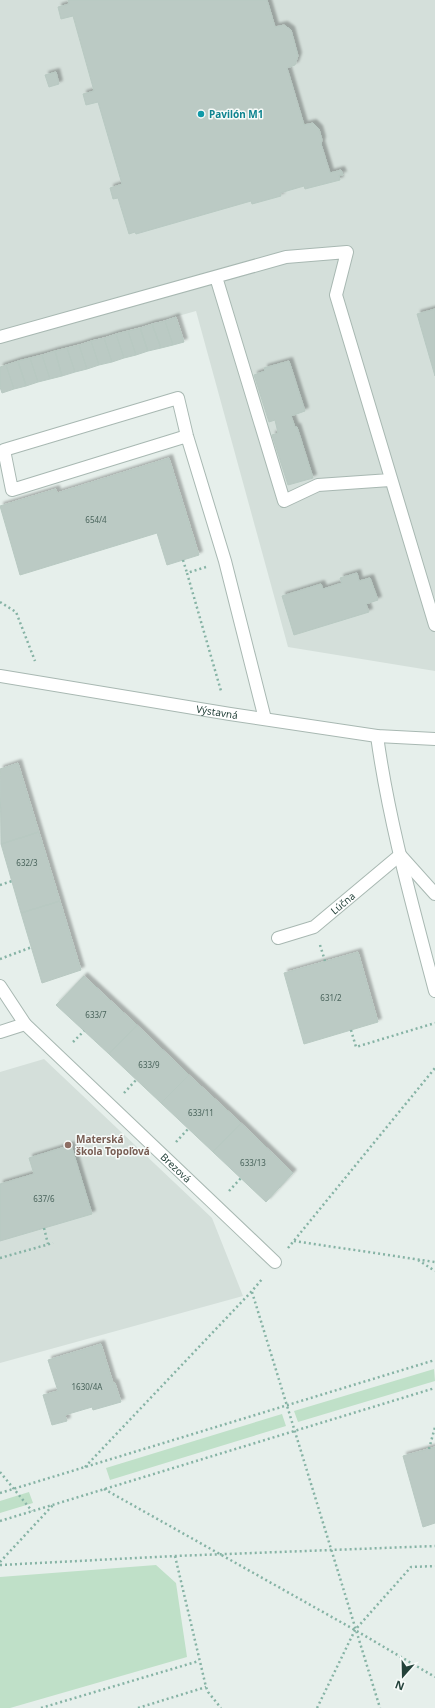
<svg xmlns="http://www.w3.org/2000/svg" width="435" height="1708" viewBox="0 0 435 1708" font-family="'Noto Sans',sans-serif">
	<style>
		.built { fill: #d4dfda }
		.green { fill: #bfe0c8 }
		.building { fill: #bbcac4; stroke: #b8c9c2; filter: url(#shadow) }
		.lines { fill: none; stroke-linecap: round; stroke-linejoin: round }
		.service-casing { stroke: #a8b8b2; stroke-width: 14 }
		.minor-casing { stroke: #a8b8b2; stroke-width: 14 }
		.tertiary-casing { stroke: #a8b8b2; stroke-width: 14 }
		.path { stroke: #86b3a5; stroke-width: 2.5; stroke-dasharray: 2 3; stroke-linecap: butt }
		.service { stroke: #fff; stroke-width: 12 }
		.minor { stroke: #fff; stroke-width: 12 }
		.tertiary { stroke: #fff; stroke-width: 12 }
		.culture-dot { fill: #0f9aa8; stroke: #f7fbf9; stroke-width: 1.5 }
		.education-dot { fill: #8d6e63; stroke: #f7fbf9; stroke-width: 1.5 }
		.labels { text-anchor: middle; stroke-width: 3; stroke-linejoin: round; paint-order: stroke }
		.number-label { font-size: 8px; fill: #4a645c }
		.culture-label { font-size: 10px; font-weight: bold; fill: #0d838f; stroke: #f7fbf9; text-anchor: start }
		.street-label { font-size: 10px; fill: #24423a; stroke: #f7fbf9 }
		.education-label { font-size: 10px; font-weight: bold; fill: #785e54; stroke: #f7fbf9; text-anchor: start }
	</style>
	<defs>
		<filter id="shadow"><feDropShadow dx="3.5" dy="-3.5" stdDeviation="1" flood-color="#0004"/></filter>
	</defs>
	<rect width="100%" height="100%" fill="#e6efeb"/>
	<path class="built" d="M 0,0 L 435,0 L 435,671 L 288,647 L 196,311 L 0,366 Z
		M 44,1059 L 212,1218 L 243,1296 L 0,1363 L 0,1072 Z"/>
	<path class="green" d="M 434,1369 L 435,1381 L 298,1422 L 294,1411 Z
		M 282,1414 L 286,1426 L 110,1480 L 106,1468 Z
		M 29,1492 L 33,1503 L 0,1513 L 0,1501 Z
		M 156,1565 L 176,1583 L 187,1657 L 10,1708 L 0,1708 L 0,1577 Z"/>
	<path class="building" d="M 68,0 L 267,0 L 275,27 L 284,25 L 291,30 L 298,56 L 295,65 L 287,68 L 304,125 L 313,123 L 319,129 L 322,140 L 321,144 L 330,173 L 341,170 L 343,175 L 339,175 L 340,180 L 305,189 L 304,186 L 280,193 L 281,196 L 252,204 L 251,201 L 136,234 L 135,232 L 129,234 L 118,198 L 113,199 L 110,188 L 122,184 L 98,102 L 86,105 L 83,94 L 94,91 L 73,16 L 61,19 L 58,7 L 69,4 Z
		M 56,72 L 59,84 L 49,87 L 45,75 Z
		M 435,309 L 435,376 L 417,314 Z
		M 176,317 L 184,342 L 173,345 L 165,321 Z
		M 165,321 L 173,345 L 161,348 L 152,324 Z
		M 152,324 L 161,348 L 148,351 L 140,328 Z
		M 140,328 L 148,351 L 136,355 L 128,331 Z
		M 128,331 L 136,355 L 124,358 L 116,334 Z
		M 116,334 L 124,358 L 112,362 L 104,338 Z
		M 104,338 L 112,362 L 99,365 L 91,341 Z
		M 91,341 L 99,365 L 87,369 L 79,345 Z
		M 79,345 L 87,369 L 75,372 L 67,348 Z
		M 67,348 L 75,372 L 62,376 L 55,351 Z
		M 55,351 L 62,376 L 50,379 L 42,355 Z
		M 42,355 L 50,379 L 38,382 L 30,358 Z
		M 30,358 L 38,382 L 26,386 L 18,361 Z
		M 18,361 L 26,386 L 14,389 L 6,365 Z
		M 289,361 L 305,411 L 291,416 L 295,427 L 297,427 L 313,478 L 288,485 L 272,435 L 278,433 L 275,420 L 269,422 L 254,375 L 265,371 L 264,368 Z
		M 6,365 L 14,389 L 2,393 L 0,387 L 0,367 Z
		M 169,458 L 199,555 L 167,565 L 157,533 L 20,575 L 0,506 L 56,489 L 57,493 Z
		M 357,573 L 359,581 L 370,578 L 378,600 L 366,604 L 369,612 L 294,635 L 282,596 L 321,584 L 323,589 L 342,583 L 340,578 Z
		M 18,763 L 39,832 L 1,844 L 0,769 Z
		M 39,832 L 60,901 L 21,913 L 1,844 Z
		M 60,901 L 81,970 L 42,983 L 21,913 Z
		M 358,952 L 378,1022 L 304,1044 L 284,973 Z
		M 84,976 L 137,1025 L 109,1054 L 56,1005 Z
		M 137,1025 L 189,1075 L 161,1103 L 109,1054 Z
		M 189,1075 L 241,1123 L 213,1152 L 161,1103 Z
		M 241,1123 L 293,1173 L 266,1202 L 213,1152 Z
		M 71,1145 L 92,1214 L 0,1241 L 0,1184 L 34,1174 L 29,1158 Z
		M 101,1344 L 113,1383 L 115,1383 L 121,1402 L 93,1410 L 92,1407 L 65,1415 L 67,1421 L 52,1425 L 43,1395 L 58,1391 L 48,1360 Z
		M 435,1447 L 435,1523 L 423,1527 L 403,1456 Z"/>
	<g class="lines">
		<g class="service-casing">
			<path id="service" d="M 216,277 L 284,501 L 318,485 L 390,480
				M 0,337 L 286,257 L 347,252 L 336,295 L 435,625
				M 187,436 L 12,490 L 4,450 L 178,398 L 187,436 L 225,561 L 265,719"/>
		</g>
		<g class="minor-casing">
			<g id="minor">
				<path d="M 377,736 C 389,823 413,907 435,991"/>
				<path id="s1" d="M 278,938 L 314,927 L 400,855 L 435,894"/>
				<path id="s2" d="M 0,986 L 25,1024 L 275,1262"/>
				<path d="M 0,1032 L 25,1024"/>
			</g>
		</g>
		<g class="tertiary-casing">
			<g id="tertiary">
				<path id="s3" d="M 0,676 L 230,714 L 377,736 L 435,739"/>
			</g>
		</g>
		<path class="path" d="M 183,560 L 187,573
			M 206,567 L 187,573 L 221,691
			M 0,602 L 16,612 L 35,661
			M 0,885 L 12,881
			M 320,945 L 325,961
			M 0,959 L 32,947
			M 351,1030 L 356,1047 L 435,1023
			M 73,1042 L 84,1031
			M 124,1093 L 136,1080
			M 176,1142 L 188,1129
			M 229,1191 L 241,1178
			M 44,1228 L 48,1244
			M 294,1241 L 435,1262
			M 288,1248 L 435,1068
			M 0,1258 L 53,1243
			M 418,1260 L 435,1271
			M 252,1292 L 380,1708
			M 429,1449 L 435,1427
			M 85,1467 L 252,1291 L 263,1278
			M 0,1472 L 32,1511
			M 104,1489 L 355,1630 L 435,1677
			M 0,1493 L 435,1360
			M 0,1521 L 435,1388
			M 175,1556 L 206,1687 L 208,1692 L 221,1708
			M 0,1562 L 53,1505
			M 0,1565 L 175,1556 L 435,1546
			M 41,1708 L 199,1661
			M 138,1708 L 206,1687
			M 317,1708 L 355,1630 L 411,1567 L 435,1566"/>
		<use href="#service" class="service"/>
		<use href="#minor" class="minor"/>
		<use href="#tertiary" class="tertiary"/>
	</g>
	<circle class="culture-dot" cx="201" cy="114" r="4"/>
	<circle class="education-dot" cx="68" cy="1145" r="4"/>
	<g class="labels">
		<g class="number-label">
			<text x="96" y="523">654/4</text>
			<text x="27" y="866">632/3</text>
			<text x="331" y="1001">631/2</text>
			<text x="96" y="1018">633/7</text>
			<text x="149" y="1068">633/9</text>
			<text x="201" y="1116">633/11</text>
			<text x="253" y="1166">633/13</text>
			<text x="44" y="1202">637/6</text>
			<text x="87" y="1390">1630/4A</text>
		</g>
		<g class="culture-label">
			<text x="209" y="118">Pavilón M1</text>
		</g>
		<g class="street-label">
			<text dy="4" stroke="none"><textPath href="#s3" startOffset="220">Výstavná</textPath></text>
			<text dy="4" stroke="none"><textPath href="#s1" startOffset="75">Lúčna</textPath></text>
			<text dy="4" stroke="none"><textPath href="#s2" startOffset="254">Brezová</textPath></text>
		</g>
		<g class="education-label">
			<text x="76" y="1143">Materská<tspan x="76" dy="12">škola Topoľová</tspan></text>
		</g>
	</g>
	<g transform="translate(403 1676) rotate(200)" stroke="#f7fbf9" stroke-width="3" paint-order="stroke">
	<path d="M0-3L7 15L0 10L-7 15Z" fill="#24423a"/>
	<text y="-6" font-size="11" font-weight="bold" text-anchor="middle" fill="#24423a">N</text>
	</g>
</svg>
